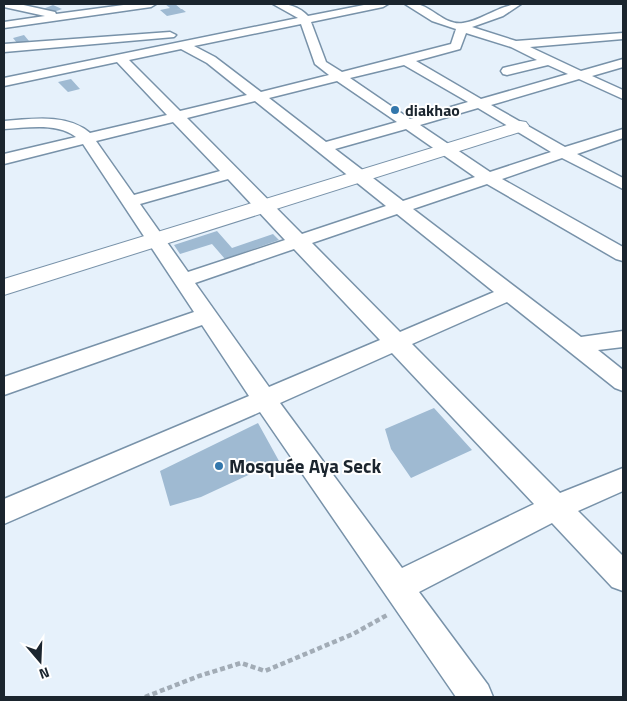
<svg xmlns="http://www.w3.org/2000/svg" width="627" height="701" viewBox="0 0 627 701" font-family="'Titillium Web',sans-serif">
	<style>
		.building { fill: #9fbad2 }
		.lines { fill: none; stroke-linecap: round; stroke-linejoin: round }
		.minor-casing { stroke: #7892a9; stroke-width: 3 }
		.tertiary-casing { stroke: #7892a9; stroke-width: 2 }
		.path { stroke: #a2acb6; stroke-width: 4.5; stroke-dasharray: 5 3; stroke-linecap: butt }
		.minor { fill: #fff; fill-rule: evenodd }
		.tertiary { fill: #fff; fill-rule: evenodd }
		.poi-dot { fill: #3377ac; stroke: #fff; stroke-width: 2 }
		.labels { text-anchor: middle; stroke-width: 4; stroke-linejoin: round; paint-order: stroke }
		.far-poi-label { font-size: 16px; font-weight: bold; fill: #1b252e; stroke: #fff; text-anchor: start }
		.poi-label { font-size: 19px; font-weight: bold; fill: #1b252e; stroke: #fff; text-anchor: start }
	</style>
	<rect width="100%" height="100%" fill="#e6f1fb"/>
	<path class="building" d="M 165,4 L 175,4 L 181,9 L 173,10 L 182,9 L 186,12 L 167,16 L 160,10 L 170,8 Z
		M 53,5 L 62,9 L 54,12 L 43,9 Z
		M 24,35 L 29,41 L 17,43 L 13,38 Z
		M 71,79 L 80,89 L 68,92 L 58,82 Z
		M 217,231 L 232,248 L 273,234 L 279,240 L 225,259 L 212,244 L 180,254 L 174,245 Z
		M 434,408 L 472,450 L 411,478 L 391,449 L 385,429 Z
		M 258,423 L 279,461 L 201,497 L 170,506 L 160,471 Z"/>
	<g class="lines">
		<g class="minor-casing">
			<path id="minor" d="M 4,4 L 19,4 L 55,12 L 56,14 L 131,4 L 156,4 L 151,7 L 4,28 L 4,22 L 45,16 L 4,7 Z
				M 273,4 C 285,3 299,6 308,16 L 369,4 L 388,4 L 383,7 L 311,22 L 326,62 L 342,72 L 451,44 L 456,29 L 432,21 L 405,4 C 408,4 413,3 417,4 C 432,7 446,26 463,23 C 483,20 500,4 521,4 L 503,16 L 472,27 L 516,41 L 623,33 L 623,39 L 530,47 L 581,71 L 623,59 L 623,67 L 592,76 L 623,90 L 623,99 L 579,79 L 491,105 L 565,147 L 623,129 L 623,138 L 577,154 L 623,178 L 623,189 L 562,158 L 502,179 L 623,247 L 623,261 L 616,259 L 487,184 L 413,209 L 581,337 L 623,331 L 623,347 L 598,350 L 623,370 L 623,391 L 615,388 L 507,302 L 412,344 L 560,493 L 623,468 L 623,491 L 578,511 L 623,556 L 623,591 L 612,587 L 552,523 L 419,592 L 488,685 L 493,697 L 456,697 L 260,412 L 4,524 L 4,499 L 249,396 L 202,325 L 4,395 L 4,377 L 194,312 L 83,144 L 4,164 L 4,154 L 76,137 C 56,122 27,128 4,129 L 4,121 C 31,119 67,113 90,133 L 167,115 L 117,62 L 4,86 L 4,78 L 298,18 ZM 301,24 L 315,64 L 329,75 L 261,92 L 215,57 L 194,46 ZM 466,33 L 511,47 L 537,60 L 503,68 L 501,71 L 503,74 L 507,75 L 548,65 L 568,74 L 481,99 L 416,61 L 460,49 ZM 181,49 L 207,63 L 247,95 L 180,111 L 129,60 ZM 404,65 L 468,102 L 410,119 L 350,78 ZM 337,81 L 397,122 L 326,142 L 269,98 ZM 255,101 L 386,206 L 302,234 L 187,118 ZM 478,108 L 551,152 L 490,172 L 420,125 ZM 173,122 L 220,171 L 134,195 L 96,141 ZM 406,129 L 475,177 L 403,201 L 335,149 ZM 228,179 L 285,240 L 188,272 L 140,204 ZM 397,214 L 494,292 L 400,332 L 312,243 ZM 294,249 L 380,340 L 269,387 L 195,283 ZM 392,353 L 534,504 L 402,568 L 280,403 Z
				M 170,32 L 176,35 L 174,37 L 4,52 L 4,44 Z"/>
		</g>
		<g class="tertiary-casing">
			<path id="tertiary" d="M 520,121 L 526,122 L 529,126 L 526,130 L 4,295 L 4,279 Z"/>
		</g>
		<path class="path" d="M 145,697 L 199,676 L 241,663 L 265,671 L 353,634 L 389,614"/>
		<use href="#minor" class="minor"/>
		<use href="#tertiary" class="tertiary"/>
	</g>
	<g class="poi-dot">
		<circle cx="395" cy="110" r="5"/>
		<circle cx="219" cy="466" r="5"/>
	</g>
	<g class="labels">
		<g class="far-poi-label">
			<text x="405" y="116">diakhao</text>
		</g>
		<g class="poi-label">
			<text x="229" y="473">Mosquée Aya Seck</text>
		</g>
	</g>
	<rect width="627" height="701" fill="none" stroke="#1b252e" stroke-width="10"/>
	<g transform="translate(40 661) rotate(161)" stroke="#ffffff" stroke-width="4" paint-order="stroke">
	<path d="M0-4L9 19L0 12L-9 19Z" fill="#1b252e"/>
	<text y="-8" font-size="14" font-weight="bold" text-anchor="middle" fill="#1b252e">N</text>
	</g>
</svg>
